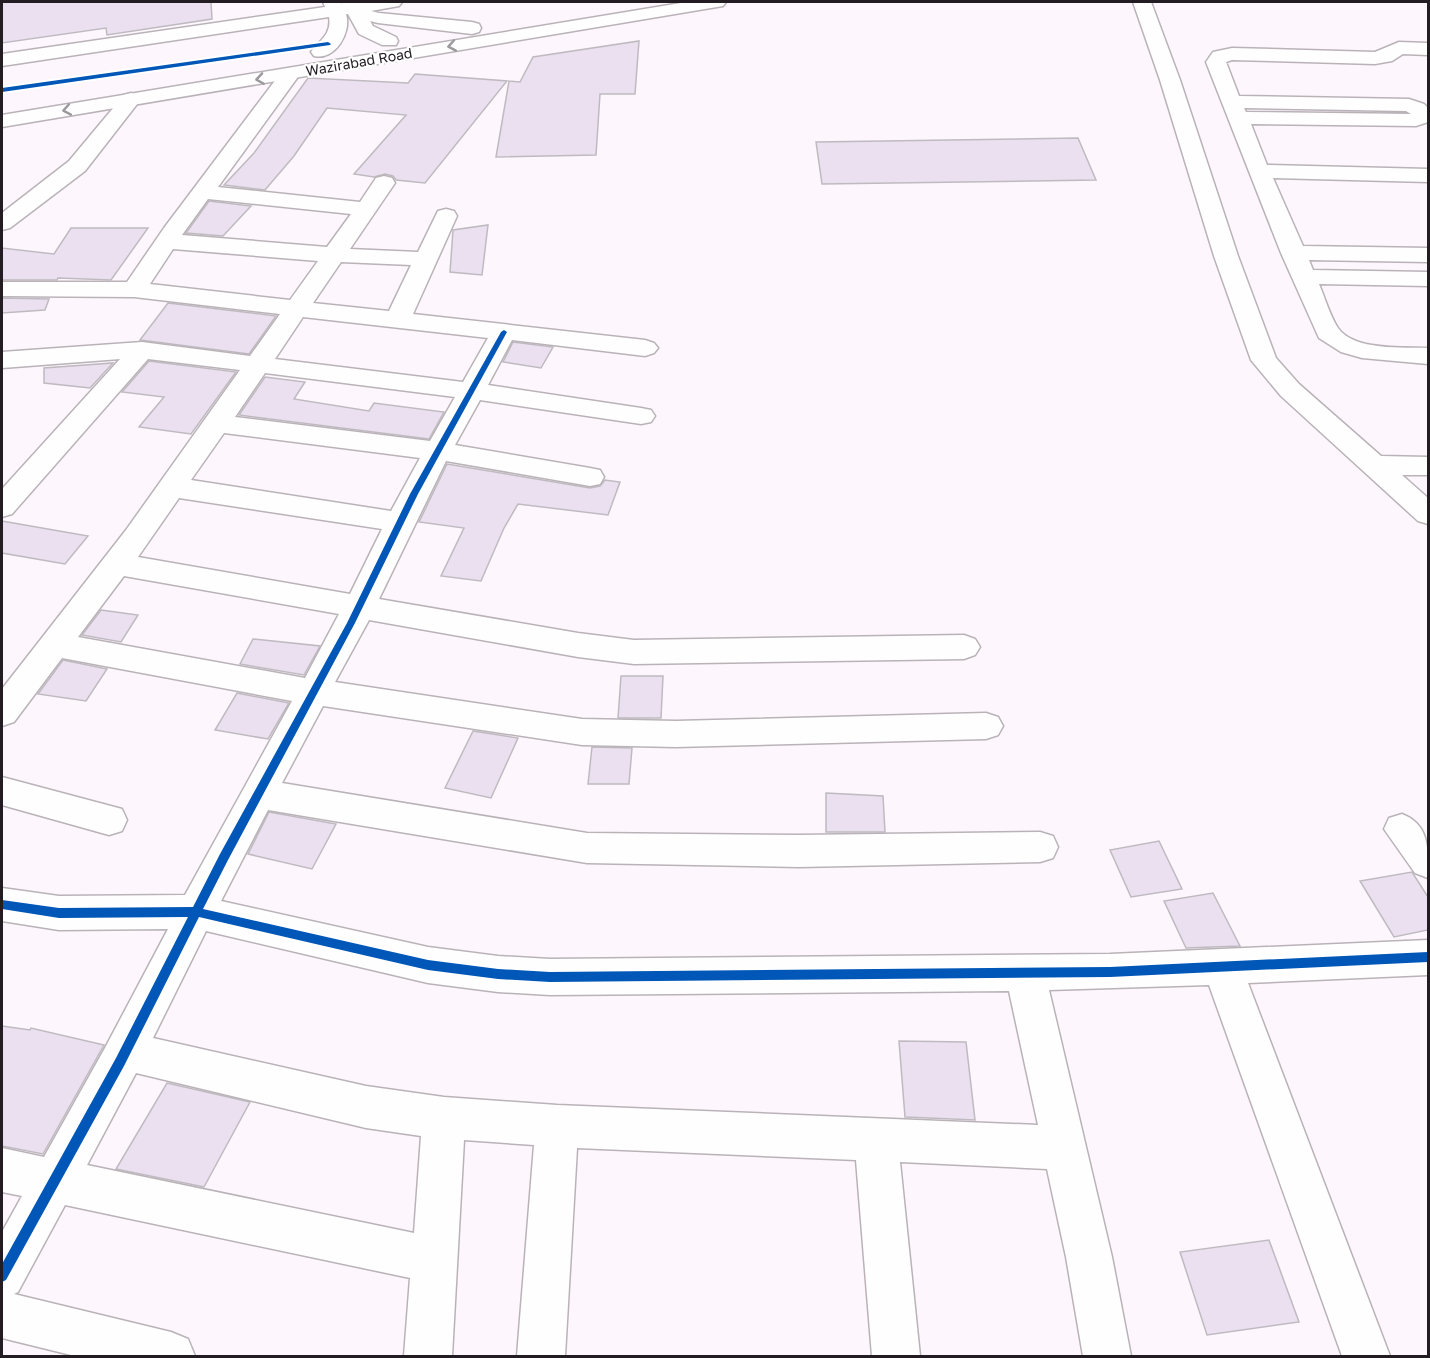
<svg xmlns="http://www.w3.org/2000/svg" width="1430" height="1358" viewBox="0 0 1430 1358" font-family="'Golos Text',sans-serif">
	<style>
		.building { fill: #ebe0ef; stroke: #bfbac0; stroke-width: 1.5 }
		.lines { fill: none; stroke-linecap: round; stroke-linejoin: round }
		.minor-casing { stroke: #b9b3b8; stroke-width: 3 }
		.major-casing { stroke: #b9b3b8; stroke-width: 3 }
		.highway-casing { stroke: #b9b3b8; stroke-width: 3 }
		.minor { fill: #fffeff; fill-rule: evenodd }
		.major { fill: #fffeff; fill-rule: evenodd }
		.highway { fill: #fffeff; fill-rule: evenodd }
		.cycleway-casing { stroke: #fff; stroke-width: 4 }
		.cycleway { fill: #0057b8; fill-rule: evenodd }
		.oneway { stroke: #9c999c }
		.labels { text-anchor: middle; stroke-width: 4.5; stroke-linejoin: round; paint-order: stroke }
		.far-street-label { font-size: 14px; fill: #231d23; stroke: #fff }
	</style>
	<rect width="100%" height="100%" fill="#fdf7fd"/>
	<path class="building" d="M 2,2 L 211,2 L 212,19 L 107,35 L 106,28 L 2,43 Z
		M 639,41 L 635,94 L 600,94 L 596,155 L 496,157 L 509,81 L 520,82 L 533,57 Z
		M 415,74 L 507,81 L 425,183 L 396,180 L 393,176 L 385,174 L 374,177 L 354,174 L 406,115 L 327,108 L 294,156 L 265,190 L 224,185 L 254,153 L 308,78 L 408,83 Z
		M 1078,138 L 1096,180 L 822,184 L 816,142 Z
		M 209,201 L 251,206 L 223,236 L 186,233 Z
		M 488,225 L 482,275 L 450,272 L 453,230 Z
		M 71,228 L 148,228 L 111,280 L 58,278 L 57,280 L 2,280 L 2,248 L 54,254 Z
		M 2,298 L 49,299 L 45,310 L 2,313 Z
		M 168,303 L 276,316 L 249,354 L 140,340 Z
		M 513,342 L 553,347 L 541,368 L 503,362 Z
		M 149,361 L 236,372 L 191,434 L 139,427 L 164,397 L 122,392 Z
		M 113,363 L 90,388 L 44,383 L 44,368 Z
		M 265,377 L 305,382 L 294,399 L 369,411 L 374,403 L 444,412 L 429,439 L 239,415 Z
		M 447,464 L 590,488 L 600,486 L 605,480 L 620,482 L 608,515 L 518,504 L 504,528 L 481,581 L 441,576 L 464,528 L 419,522 Z
		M 2,521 L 88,536 L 65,564 L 2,553 Z
		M 101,610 L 138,615 L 121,642 L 82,635 Z
		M 253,639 L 320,646 L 304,675 L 240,664 Z
		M 63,660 L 107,669 L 86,701 L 38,694 Z
		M 621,676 L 663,676 L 661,718 L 618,718 Z
		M 237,693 L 289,703 L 268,739 L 215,730 Z
		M 473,731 L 518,738 L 491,798 L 445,788 Z
		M 592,747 L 632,748 L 629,784 L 588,784 Z
		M 826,793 L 883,796 L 885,832 L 826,832 Z
		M 269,812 L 336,824 L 312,869 L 248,854 Z
		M 1159,841 L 1182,889 L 1131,897 L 1110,850 Z
		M 1412,872 L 1428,897 L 1428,930 L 1394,937 L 1360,881 Z
		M 1213,893 L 1240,946 L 1186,948 L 1164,901 Z
		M 2,1026 L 30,1030 L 31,1028 L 104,1045 L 43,1154 L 2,1146 Z
		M 899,1041 L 966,1042 L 975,1120 L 905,1117 Z
		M 167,1083 L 250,1102 L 204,1187 L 116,1169 Z
		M 1269,1240 L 1299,1322 L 1207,1335 L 1180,1252 Z"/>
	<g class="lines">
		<g class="minor-casing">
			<path id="minor" d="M 323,2 L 341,2 L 342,4 L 342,2 L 402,2 L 399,6 L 365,12 L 373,26 L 396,37 L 398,41 L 396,45 L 382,45 L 359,34 L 348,14 L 346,14 C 352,32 335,61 314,56 L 311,52 C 320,40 332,34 329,17 L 2,66 L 2,54 L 325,7 Z
				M 1133,2 L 1151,2 L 1180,80 L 1238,256 L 1276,358 L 1299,384 L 1381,456 L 1428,457 L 1428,475 L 1402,475 L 1428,498 L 1428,524 L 1418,521 L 1281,396 L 1251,360 L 1214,256 L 1160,80 Z
				M 1399,42 L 1428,43 L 1428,55 L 1403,54 L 1392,61 L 1375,64 L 1232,60 L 1226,62 L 1239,96 L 1409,99 L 1424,104 L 1428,108 L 1428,122 L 1416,126 L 1251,124 L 1267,165 L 1428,169 L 1428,182 L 1273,178 L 1303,246 L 1428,248 L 1428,262 L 1309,260 L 1313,270 L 1428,272 L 1428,286 L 1319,284 C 1325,298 1330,316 1338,328 C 1354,351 1404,347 1428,348 L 1428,364 L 1362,358 L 1341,352 L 1319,338 L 1281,253 L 1206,62 L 1213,52 L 1232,48 L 1375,52 ZM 1244,108 L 1406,111 L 1411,114 L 1246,112 Z
				M 290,68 L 297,70 L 300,74 L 218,187 L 360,202 L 376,178 L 384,176 L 392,178 L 395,183 L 350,249 L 418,252 L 438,211 L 446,209 L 454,211 L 457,216 L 413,314 L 645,340 L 654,343 L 658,348 L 654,353 L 645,356 L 512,340 L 488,385 L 641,408 L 651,410 L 655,416 L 651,422 L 641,424 L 480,400 L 455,445 L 590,468 L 600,470 L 604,477 L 600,484 L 590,486 L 446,461 L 379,599 L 578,633 L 634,640 L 964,635 L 975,639 L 980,647 L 975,655 L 964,659 L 634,664 L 578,657 L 369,620 L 335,682 L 582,719 L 676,721 L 986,713 L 998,717 L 1003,726 L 998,735 L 986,739 L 676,747 L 582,745 L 323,706 L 282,783 L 587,833 L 799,835 L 1040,832 L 1053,836 L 1058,847 L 1053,858 L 1040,862 L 799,867 L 587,863 L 268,810 L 221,901 L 428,947 L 498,956 L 550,959 L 1110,954 L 1428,940 L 1428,975 L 1248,983 L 1390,1356 L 1342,1356 L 1209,985 L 1049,990 L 1112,1257 L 1131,1356 L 1083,1356 L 1066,1257 L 1047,1169 L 900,1162 L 920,1356 L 872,1356 L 856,1160 L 577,1148 L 565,1356 L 517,1356 L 534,1145 L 464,1140 L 452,1356 L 404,1356 L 410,1278 L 65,1205 L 18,1292 L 14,1294 L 171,1332 L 188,1339 L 195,1356 L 75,1356 L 2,1338 L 2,1232 L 22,1196 L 2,1192 L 2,1148 L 44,1157 L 105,1048 L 168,929 L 59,930 L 2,921 L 2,888 L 59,896 L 185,895 L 292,701 L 62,658 L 14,722 L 2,726 L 2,689 L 126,530 L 240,370 L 148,359 L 12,514 L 2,517 L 2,489 L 120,359 L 2,368 L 2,352 L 142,342 L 250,356 L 280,314 L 134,297 L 2,296 L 2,282 L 127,282 L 164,228 L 283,70 ZM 208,199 L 351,214 L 327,247 L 182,235 ZM 173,249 L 318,261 L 290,300 L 150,284 ZM 341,262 L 411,265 L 389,311 L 313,303 ZM 303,317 L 488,338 L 463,382 L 275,359 ZM 265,373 L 455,397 L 430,441 L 235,417 ZM 224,433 L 420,458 L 391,511 L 191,480 ZM 179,498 L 382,529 L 350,594 L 138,557 ZM 124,576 L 339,614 L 305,678 L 78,637 ZM 206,931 L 428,983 L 498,992 L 550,995 L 1009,991 L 1038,1125 L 557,1105 L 444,1097 L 366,1086 L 153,1038 ZM 136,1073 L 366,1128 L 421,1136 L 414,1233 L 87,1165 Z
				M 131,93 L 138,95 L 141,99 L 85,171 L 10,228 L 2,230 L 2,213 L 69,161 L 124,95 Z
				M 2,777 L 122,809 L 127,820 L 122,831 L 109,835 L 2,805 Z
				M 1402,814 C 1430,825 1428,849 1428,878 L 1415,873 L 1384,829 L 1389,818 Z"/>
		</g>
		<g class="major-casing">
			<path id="major" d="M 356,7 L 379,13 L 472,22 L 479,24 L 481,28 L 479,32 L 472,34 L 378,23 L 350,16 L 347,12 L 350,8 Z"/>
		</g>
		<g class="highway-casing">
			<path id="highway" d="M 687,2 L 726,2 L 723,6 L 717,7 L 2,127 L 2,115 Z"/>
		</g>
		<use href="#minor" class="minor"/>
		<use href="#major" class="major"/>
		<use href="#highway" class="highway"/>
		<g class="cycleway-casing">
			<path id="cycleway" d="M 328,42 L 331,44 L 330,45 L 2,92 L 2,88 Z
				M 504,330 L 507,332 L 418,494 L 355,623 L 228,860 L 203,909 L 428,960 L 498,969 L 550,972 L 1110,967 L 1428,952 L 1428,962 L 1110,977 L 550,982 L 498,979 L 428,970 L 199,917 L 124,1066 L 6,1280 L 2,1282 L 2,1264 L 116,1058 L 188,917 L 59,918 L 2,909 L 2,900 L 59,908 L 193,907 L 220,854 L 347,623 L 410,494 L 501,332 Z"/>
		</g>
		<use href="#cycleway" class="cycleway"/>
	</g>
	<defs><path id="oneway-chevron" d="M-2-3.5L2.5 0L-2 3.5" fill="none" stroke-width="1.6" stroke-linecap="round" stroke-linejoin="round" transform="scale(1.5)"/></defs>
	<g class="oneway">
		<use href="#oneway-chevron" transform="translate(452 46) rotate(170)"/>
		<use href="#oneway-chevron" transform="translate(260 79) rotate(171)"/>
		<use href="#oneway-chevron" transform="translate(67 110) rotate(170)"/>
	</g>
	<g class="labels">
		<g class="far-street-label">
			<text transform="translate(359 62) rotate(-10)" y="5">Wazirabad Road</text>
		</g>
	</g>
	<rect width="1430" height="1358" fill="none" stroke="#231d23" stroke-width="6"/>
</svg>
